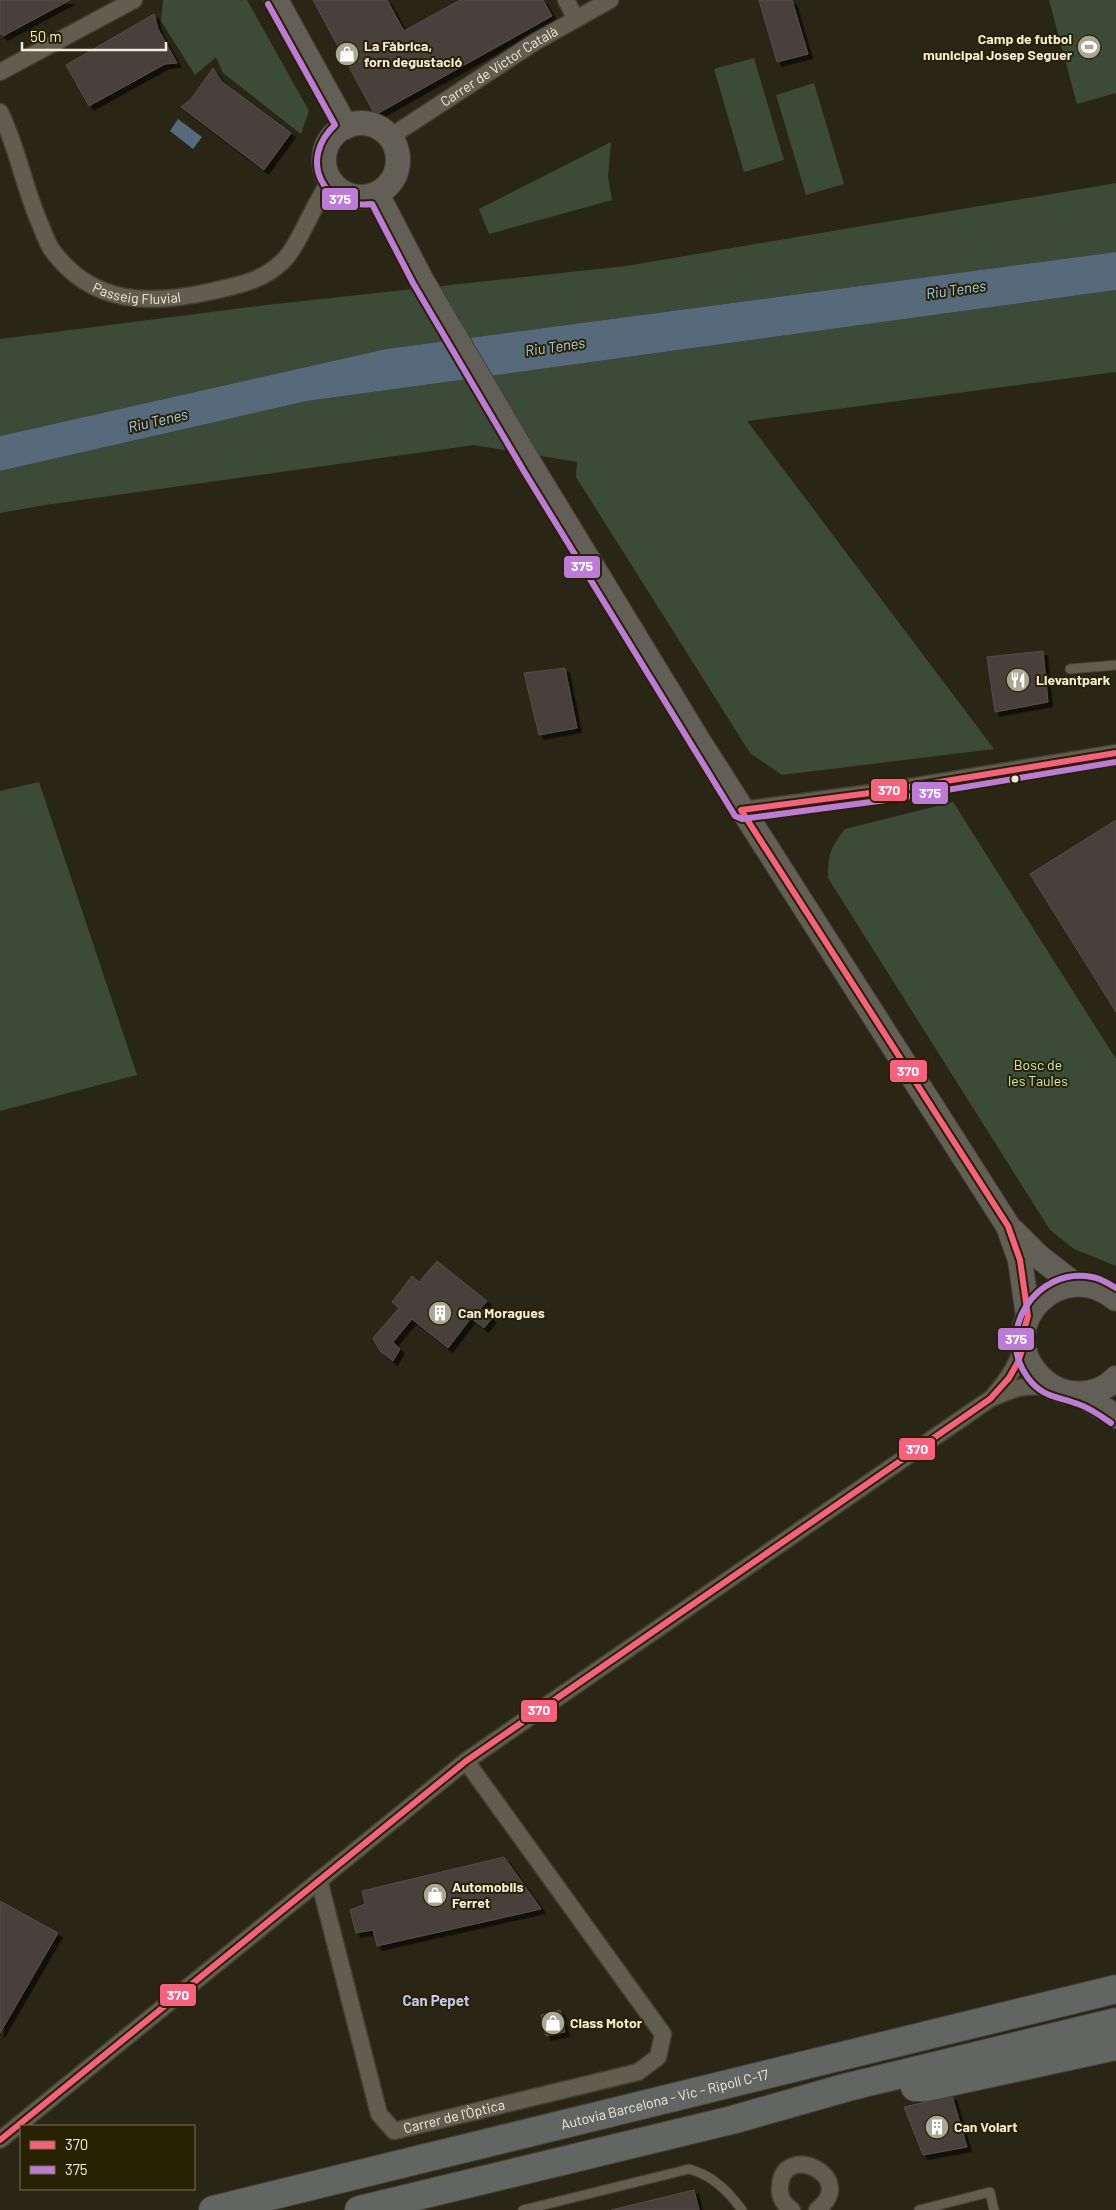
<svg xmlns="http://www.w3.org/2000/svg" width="1116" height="2210" viewBox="0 0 1116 2210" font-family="Barlow,sans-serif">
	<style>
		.green { fill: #3c4b38 }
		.water { fill: #566a7c }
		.building { fill: #46413b; stroke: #554e4b; filter: url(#shadow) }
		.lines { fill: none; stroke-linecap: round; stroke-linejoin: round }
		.lane-casing { stroke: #433f33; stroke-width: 11 }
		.street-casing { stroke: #433f33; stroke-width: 19 }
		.secondary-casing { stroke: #433f33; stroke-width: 26 }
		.highway-casing { stroke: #433f33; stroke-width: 30 }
		.lane { stroke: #615d50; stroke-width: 9 }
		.street { stroke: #615d50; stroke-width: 16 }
		.secondary { stroke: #615f56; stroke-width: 24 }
		.highway { stroke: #636562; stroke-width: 28 }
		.bus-1-casing { stroke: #292202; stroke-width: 10 }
		.bus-2-casing { stroke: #292202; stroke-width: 10 }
		.bus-1 { stroke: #f8607d; stroke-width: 6 }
		.bus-2 { stroke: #bd7bd9; stroke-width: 6 }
		.bus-dot { fill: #f0ecda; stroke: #292202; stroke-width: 2 }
		.labels { text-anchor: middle; stroke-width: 4; stroke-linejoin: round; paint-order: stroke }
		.poi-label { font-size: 14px; font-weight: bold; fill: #f0ecda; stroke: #292202; text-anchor: start }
		.street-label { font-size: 14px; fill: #f0ecda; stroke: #292202 }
		.park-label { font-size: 14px; fill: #c6efc3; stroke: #292202 }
		.water-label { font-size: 15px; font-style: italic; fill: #a2cff6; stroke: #292202 }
		.neighbourhood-label { font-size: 15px; font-weight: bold; fill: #c1c8f2; stroke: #292202 }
		.line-badge { stroke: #292202; stroke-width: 2 }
		.badge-label { font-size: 14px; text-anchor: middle; font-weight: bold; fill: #fff }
	</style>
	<defs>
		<filter id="shadow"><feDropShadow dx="4.5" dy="4.5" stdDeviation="0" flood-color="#0009"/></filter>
	</defs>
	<rect width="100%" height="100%" fill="#2a2615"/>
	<path class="green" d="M 163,0 L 247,0 L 309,111 L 301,134 L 223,73 L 216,57 L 195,75 L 161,21 Z
		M 1049,0 L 1116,0 L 1116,93 L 1077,104 Z
		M 754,58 L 784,160 L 744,172 L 714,69 Z
		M 814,83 L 844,184 L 806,195 L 776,95 Z
		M 611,142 L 608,177 L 612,200 L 489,234 L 479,209 Z
		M 1116,183 L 1116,252 L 386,349 L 0,436 L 0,339 L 266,305 L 626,266 Z
		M 1116,290 L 1116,372 L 747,421 L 994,749 L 782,775 L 750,753 L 576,477 L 577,462 L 474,445 L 45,505 L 0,513 L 0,471 L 307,401 Z
		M 39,782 L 137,1075 L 0,1111 L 0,791 Z
		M 953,802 L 1116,1059 L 1116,1266 L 1074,1249 L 1050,1230 L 828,878 C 828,855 830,848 845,829 Z"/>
	<path class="water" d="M 178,119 L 202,137 L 193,149 L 170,131 Z
		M 1116,252 L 1116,290 L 307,401 L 0,471 L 0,436 L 386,349 Z"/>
	<path class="building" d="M 0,0 L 70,0 L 3,36 L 0,33 Z
		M 313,0 L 387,0 L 404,31 L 460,0 L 543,0 L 552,16 L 375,115 Z
		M 759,0 L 792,0 L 808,54 L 777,62 Z
		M 154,14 L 158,29 L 177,63 L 165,64 L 89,106 L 66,65 Z
		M 213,68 L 222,82 L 291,133 L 264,170 L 181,107 L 191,99 Z
		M 1043,651 L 1048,702 L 995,712 L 987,657 Z
		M 565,668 L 577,728 L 539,735 L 524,673 Z
		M 1116,820 L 1116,1012 L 1030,874 Z
		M 437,1261 L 487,1301 L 480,1309 L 492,1318 L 484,1328 L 471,1318 L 448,1348 L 412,1319 L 393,1342 L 400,1349 L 393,1361 L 380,1351 L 373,1338 L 399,1308 L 392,1302 L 412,1276 L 419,1282 Z
		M 504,1857 L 541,1909 L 377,1946 L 373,1930 L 356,1933 L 350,1910 L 365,1904 L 362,1891 Z
		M 0,1901 L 58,1933 L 0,2033 Z
		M 560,2010 L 565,2032 L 546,2036 L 541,2015 Z
		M 952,2096 L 967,2147 L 923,2155 L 904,2107 Z
		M 694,2190 L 699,2210 L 611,2210 Z"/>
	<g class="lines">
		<g class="lane-casing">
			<path id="lane" d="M 1070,669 L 1116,665
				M 523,2210 L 689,2169 C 712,2175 728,2191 742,2210
				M 919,2210 L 990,2192 L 994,2210"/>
		</g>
		<g class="street-casing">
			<g id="street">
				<path d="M 566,0 L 576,19"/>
				<path d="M 0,72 L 134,0"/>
				<path id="s1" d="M 0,112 C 18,148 24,189 41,226 C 44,234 47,243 52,250 C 93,306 151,305 213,291 C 239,285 262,281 282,262 C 299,246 314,203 330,181"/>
				<path id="s2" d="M 390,137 L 535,42 L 610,0"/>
				<path d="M 741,810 L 885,791 L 1116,753"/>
				<path d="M 995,1394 C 1009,1378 1017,1365 1024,1344"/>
				<path id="s3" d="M 319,1880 L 379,2114 L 394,2131 L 638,2072 L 658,2057 L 663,2034 L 466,1761"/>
				<path d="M 0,2140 L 466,1761 L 990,1399 C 1017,1387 1022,1385 1052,1387"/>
				<path d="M 792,2210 C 784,2205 779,2197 780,2187 C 782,2140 860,2177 817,2210"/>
			</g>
		</g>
		<g class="secondary-casing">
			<path id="secondary" d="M 276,0 L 346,127
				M324 160a37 37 0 1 1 74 0a37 37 0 1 1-74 0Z
				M 377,194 L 421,279 L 533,469 L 698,740 L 1008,1226 L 1020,1260 L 1028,1316
				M 1013,1231 L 1038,1256 L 1074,1284
				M 1116,1299 C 1062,1254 992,1324 1038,1375 C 1046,1384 1058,1391 1070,1393 C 1087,1395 1104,1391 1116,1378
				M 1078,1394 L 1116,1416"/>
		</g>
		<g class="highway-casing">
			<g id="highway">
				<path d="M 915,2087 L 926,2087 L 1116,2046"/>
				<path id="s4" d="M 213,2210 L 1116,1989"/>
				<path d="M 359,2210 L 732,2120 L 848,2087 L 1116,2022"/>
			</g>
		</g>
		<use href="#lane" class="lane"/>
		<use href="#street" class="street"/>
		<use href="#secondary" class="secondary"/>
		<use href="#highway" class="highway"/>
		<g class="bus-1-casing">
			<path id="bus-1" d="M 0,2140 L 466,1761 L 990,1399 L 1009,1378 L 1018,1362 L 1024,1344 L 1024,1330 L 1028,1316 L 1020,1260 L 1008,1226 L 741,810 L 885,791 L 1116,753"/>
		</g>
		<g class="bus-2-casing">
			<path id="bus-2" d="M 268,4 L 335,125 C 298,159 322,210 372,204 L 413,283 L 525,473 L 735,816 L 742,819 L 886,800 L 1116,762
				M 1111,1423 C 1101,1416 1090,1408 1078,1404 C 1057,1396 1043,1398 1028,1378 C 994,1332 1036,1266 1092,1277 C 1100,1278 1108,1283 1116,1288"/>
		</g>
		<use href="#bus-1" class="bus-1"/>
		<use href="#bus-2" class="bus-2"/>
	</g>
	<defs>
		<g id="stadium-disc" transform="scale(1.25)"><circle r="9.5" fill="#aba795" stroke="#292202"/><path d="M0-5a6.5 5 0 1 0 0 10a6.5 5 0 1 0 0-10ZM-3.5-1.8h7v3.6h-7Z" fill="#fff"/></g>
		<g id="shop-disc" transform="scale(1.25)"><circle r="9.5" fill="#aba795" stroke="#292202"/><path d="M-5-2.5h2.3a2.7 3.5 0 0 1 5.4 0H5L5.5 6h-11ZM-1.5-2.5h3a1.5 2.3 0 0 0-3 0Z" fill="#fff"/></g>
		<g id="restaurant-disc" transform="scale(1.25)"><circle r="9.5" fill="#aba795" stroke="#292202"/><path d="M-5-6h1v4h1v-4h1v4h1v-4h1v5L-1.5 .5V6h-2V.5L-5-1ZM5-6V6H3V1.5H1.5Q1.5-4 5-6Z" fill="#fff"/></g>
		<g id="building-disc" transform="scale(1.25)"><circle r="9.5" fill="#aba795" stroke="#292202"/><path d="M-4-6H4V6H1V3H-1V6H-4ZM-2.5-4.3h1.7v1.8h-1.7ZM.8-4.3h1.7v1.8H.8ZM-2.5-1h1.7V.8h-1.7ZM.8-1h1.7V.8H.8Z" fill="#fff"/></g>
	</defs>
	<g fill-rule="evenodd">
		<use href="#stadium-disc" x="1089" y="47"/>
		<use href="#shop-disc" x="347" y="54"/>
		<use href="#restaurant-disc" x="1018" y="680"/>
		<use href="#building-disc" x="440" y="1313"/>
		<use href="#shop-disc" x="435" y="1895"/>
		<use href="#shop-disc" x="553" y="2023"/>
		<use href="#building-disc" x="937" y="2127"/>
	</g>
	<circle class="bus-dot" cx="1015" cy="779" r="4.5"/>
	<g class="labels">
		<g class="poi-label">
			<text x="1072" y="44" text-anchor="end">Camp de futbol<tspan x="1072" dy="16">municipal Josep Seguer</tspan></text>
			<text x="364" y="51">La Fàbrica,<tspan x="364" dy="16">forn degustació</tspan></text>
			<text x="1036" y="685">Llevantpark</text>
			<text x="458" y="1318">Can Moragues</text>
			<text x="452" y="1892">Automobils<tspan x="452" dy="16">Ferret</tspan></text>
			<text x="570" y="2028">Class Motor</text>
			<text x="954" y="2132">Can Volart</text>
		</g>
		<g class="street-label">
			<text dy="5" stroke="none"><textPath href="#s2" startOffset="130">Carrer de Víctor Català</textPath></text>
			<text dy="5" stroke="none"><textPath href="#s1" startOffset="248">Passeig Fluvial</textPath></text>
			<text dy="5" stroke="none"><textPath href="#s4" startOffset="465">Autovia Barcelona - Vic - Ripoll C-17</textPath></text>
			<text dy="5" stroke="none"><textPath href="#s3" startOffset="326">Carrer de l'Òptica</textPath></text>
		</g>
		<g class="park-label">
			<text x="1038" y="1070">Bosc de<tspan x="1038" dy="16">les Taules</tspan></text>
		</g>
		<g class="water-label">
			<text transform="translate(956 290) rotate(-8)" y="5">Riu Tenes</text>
			<text transform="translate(555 347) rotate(-8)" y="5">Riu Tenes</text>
			<text transform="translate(158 421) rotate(-13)" y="5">Riu Tenes</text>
		</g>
		<g class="neighbourhood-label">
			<text x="436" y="2006">Can Pepet</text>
		</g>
	</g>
	<g class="line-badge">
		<rect x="321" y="187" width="38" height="24" rx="5" fill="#bd7bd9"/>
		<rect x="563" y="555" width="38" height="24" rx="5" fill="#bd7bd9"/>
		<rect x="870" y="778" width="38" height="24" rx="5" fill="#f8607d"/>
		<rect x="911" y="781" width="38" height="24" rx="5" fill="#bd7bd9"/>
		<rect x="889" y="1059" width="39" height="24" rx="5" fill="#f8607d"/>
		<rect x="997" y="1327" width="38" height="24" rx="5" fill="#bd7bd9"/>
		<rect x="898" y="1437" width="38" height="24" rx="5" fill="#f8607d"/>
		<rect x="520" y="1699" width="38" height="24" rx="5" fill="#f8607d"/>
		<rect x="159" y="1983" width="38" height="24" rx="5" fill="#f8607d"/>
	</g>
	<g class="badge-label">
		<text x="340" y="204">375</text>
		<text x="582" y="571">375</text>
		<text x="889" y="795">370</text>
		<text x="930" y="798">375</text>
		<text x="908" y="1076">370</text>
		<text x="1016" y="1344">375</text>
		<text x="917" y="1454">370</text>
		<text x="539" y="1715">370</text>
		<text x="178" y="2000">370</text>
	</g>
	<rect x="20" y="2125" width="175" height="65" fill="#292202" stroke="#797358"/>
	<rect x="30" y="2141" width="25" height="8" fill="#f8607d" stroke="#797358"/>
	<text x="65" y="2150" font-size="15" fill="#f0ecda">370</text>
	<rect x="30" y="2166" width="25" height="8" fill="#bd7bd9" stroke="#797358"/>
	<text x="65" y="2175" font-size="15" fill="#f0ecda">375</text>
	<path d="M22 42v8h144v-8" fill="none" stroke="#f0ecda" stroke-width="2.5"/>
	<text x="30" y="42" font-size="15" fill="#f0ecda" stroke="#292202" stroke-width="4" paint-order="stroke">50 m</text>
</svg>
